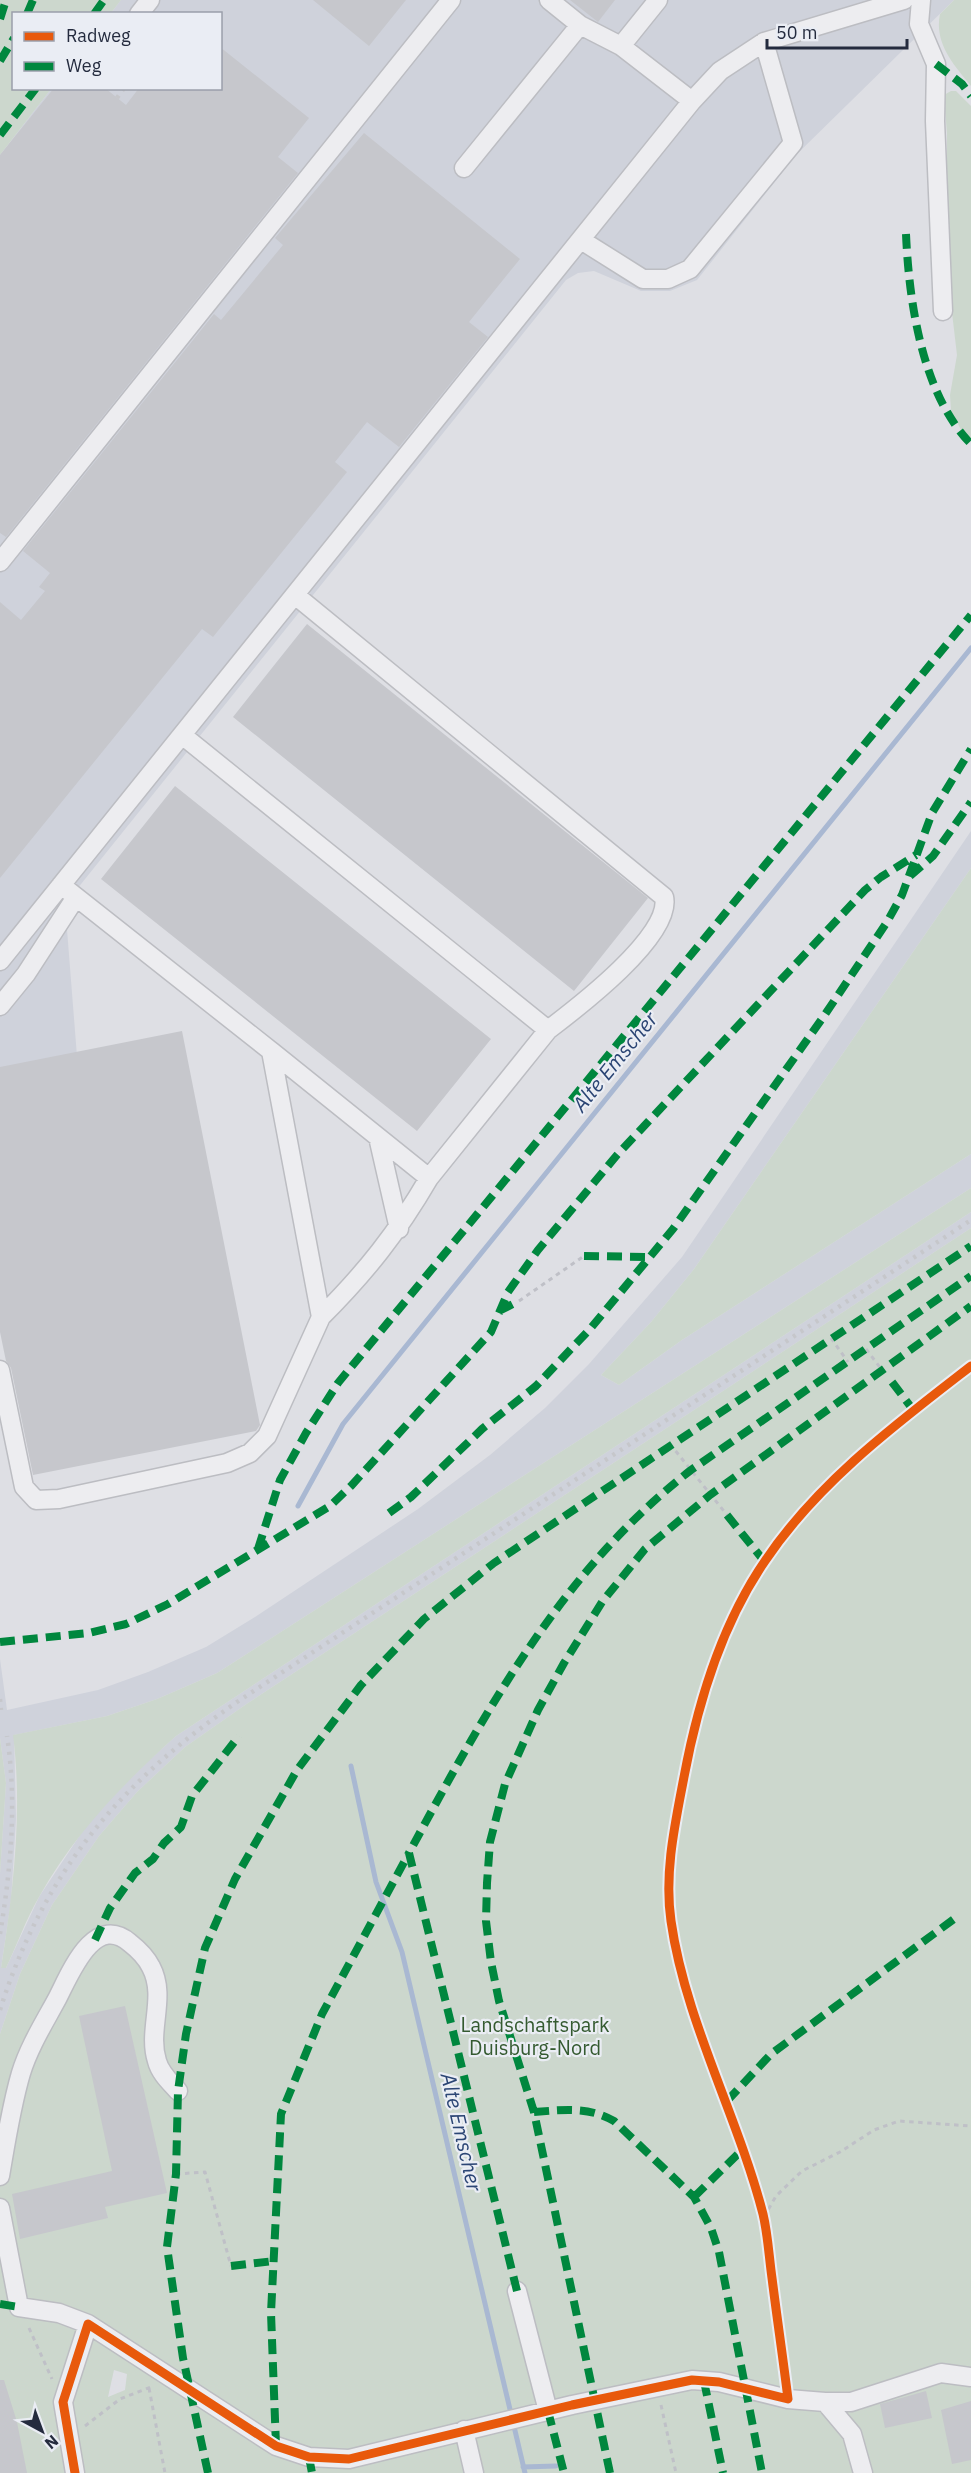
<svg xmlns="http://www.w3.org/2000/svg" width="971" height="2473" viewBox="0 0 971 2473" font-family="'IBM Plex Sans',sans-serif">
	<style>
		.built { fill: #cfd2db }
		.green { fill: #ccd7cd }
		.pier { fill: #dedfe4 }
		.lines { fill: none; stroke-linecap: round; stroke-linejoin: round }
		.stream { stroke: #a9b8d2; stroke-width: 5 }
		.building { fill: #c6c7cc }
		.minor-casing { stroke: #bcbdc2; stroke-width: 21 }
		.path { stroke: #bfc0c7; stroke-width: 3; stroke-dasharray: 4.5 4.5; stroke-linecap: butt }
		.minor { stroke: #ededf0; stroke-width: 18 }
		.rail { stroke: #c6c7cb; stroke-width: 4.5; stroke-dasharray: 3 6; stroke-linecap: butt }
		.quiet { stroke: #00873e; stroke-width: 8; stroke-dasharray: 15 8; stroke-linecap: butt }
		.cycleway-casing { stroke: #eaedf4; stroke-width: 13 }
		.cycleway { stroke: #e8590c; stroke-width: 9 }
		.labels { text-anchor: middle; stroke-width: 4.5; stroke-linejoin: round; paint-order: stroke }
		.park-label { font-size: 20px; fill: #345a30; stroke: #eaedf4 }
		.water-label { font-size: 21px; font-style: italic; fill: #2b4574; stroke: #eaedf4 }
	</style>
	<rect width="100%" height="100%" fill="#dedfe4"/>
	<path class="built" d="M 121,0 L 954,0 L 797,154 L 697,280 L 670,291 L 641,291 L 594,271 L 578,273 L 566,280 L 65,904 L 78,1069 L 0,1268 L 0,155 L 51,89 L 220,88 L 220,14 L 111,13 Z
		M 971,831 L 971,868 L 694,1269 L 651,1322 L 601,1375 L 619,1385 L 682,1340 L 971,1154 L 971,1188 L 217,1673 L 157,1699 L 107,1716 L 14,1735 L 16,1818 L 11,1901 L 1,1968 L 6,1968 L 39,1897 L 86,1826 L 126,1781 L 176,1736 L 971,1212 L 971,1228 L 245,1705 L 185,1747 L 137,1792 L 99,1836 L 52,1905 L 20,1974 L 0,2034 L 0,1874 L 6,1783 L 0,1738 L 0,1659 L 7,1710 L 98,1690 L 148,1672 L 206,1647 L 255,1617 L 418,1509 L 490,1455 L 545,1408 L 589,1364 L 682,1257 Z"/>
	<path class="green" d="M 0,0 L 121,0 L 111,13 L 14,14 L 14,88 L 51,89 L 0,155 Z
		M 954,0 L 971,0 L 971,86 C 953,64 934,43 940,14 Z
		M 951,91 L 956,91 L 971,106 L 971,441 L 962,432 L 951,410 L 950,395 L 957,355 L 947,270 L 947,134 L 944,95 Z
		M 971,868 L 971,1154 L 682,1340 L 619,1385 L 601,1375 L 651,1322 L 694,1269 Z
		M 971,1188 L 971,1212 L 176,1736 C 123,1784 74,1834 39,1897 C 26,1919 17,1945 6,1968 L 1,1968 C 13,1892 23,1812 13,1735 L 107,1716 L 157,1699 L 217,1673 Z
		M 971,1228 L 971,2473 L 0,2473 L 0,2034 L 20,1974 L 52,1905 L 99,1836 L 137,1792 L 185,1747 L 245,1705 Z
		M 0,1738 L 6,1783 L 0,1874 Z"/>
	<path class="pier" d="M 114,2370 L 127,2374 L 125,2390 L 108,2397 Z"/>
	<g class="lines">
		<path class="stream" d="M 298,1506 L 343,1424 L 971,648
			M 351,1766 L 376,1882 L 402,1952 L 525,2473
			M 523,2467 L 556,2466"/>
	</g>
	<path class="building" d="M 313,0 L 406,0 L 369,46 Z
		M 570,0 L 615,0 L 598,22 Z
		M 220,47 L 309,118 L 278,157 L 298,173 L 6,537 L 0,533 L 0,155 L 54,88 L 105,88 L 126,105 L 139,88 L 220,88 Z
		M 364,133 L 520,259 L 469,322 L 488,337 L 399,447 L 367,422 L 335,462 L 347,472 L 213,637 L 202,629 L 0,878 L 0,602 L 21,620 L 45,591 L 39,587 L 50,573 L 23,551 L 214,314 L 221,320 L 283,245 L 275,238 Z
		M 307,624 L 648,898 L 574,991 L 233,717 Z
		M 175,786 L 491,1039 L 417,1131 L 101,879 Z
		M 182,1031 L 260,1425 L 256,1431 L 33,1475 L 11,1368 L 6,1361 L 0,1332 L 0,1067 Z
		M 125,2006 L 167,2193 L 105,2207 L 108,2218 L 20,2239 L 12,2194 L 112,2171 L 79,2016 Z
		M 0,2380 L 4,2380 L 17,2422 L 27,2473 L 0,2473 Z
		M 926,2391 L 932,2418 L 885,2428 L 880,2404 Z
		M 971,2401 L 971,2460 L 952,2464 L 941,2410 Z"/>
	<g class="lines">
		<g class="minor-casing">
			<path id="minor" d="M 549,0 L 580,25 L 621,46 L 692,101
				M 921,0 L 919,24 L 936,64 L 935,121 L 943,311
				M 139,14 L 150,0
				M 621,46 L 658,0
				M 464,168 L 580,25
				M 581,240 L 643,279 L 668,279 L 690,269 L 793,143 L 764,42
				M 0,562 L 451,0
				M 295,595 L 664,897 C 673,935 577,1008 548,1030
				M 182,735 L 548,1030 L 429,1178 L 271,1051
				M 0,961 L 692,101 L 720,71 L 764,42 L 904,0
				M 0,1006 L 26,974 L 76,897
				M 378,1137 L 399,1229
				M 321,1317 C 366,1272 397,1233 429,1178
				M 0,1370 L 24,1487 L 36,1500 L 59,1499 L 227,1463 L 250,1453 L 267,1436 L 321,1317 L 271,1051 L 61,885
				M 0,2176 C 6,2141 11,2107 21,2073 C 29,2047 44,2023 57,1999 C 70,1974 94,1912 130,1943 C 139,1950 146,1957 151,1967 C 167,1997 147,2030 157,2061 C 160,2073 170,2082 178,2091
				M 0,2208 L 19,2307 L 59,2313 L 88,2324 L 276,2446 L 309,2457 L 349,2459 L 572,2405 L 692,2380 L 719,2382 L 788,2399 L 825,2402 L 852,2434 L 863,2473
				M 517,2291 L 548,2411
				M 825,2402 L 851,2402 L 941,2373 L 971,2377
				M 464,2430 L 474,2473
				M 75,2473 L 63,2402 L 88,2324"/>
		</g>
		<path class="path" d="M 519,1301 L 584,1256
			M 831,1338 L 848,1362
			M 866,1349 L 882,1370
			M 670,1444 L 727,1515
			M 176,2174 L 205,2172 L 231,2266
			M 764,2217 L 776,2196 L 802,2171 L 840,2152 L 874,2130 L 899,2121 L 971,2126
			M 29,2328 L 52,2379
			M 149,2388 L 165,2473
			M 661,2405 L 676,2473
			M 85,2426 L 120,2399 L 151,2387"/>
		<use href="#minor" class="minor"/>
		<path class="rail" d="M 117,98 L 124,88
			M 0,1699 L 1,1710
			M 0,1934 C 11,1869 17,1801 7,1736
			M 0,2010 C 44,1871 121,1781 240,1700 L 971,1220"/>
		<path class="quiet" d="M 27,14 L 33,0
			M 94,14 L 104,0
			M 0,19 L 6,0
			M 0,61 L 14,38
			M 936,64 L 962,84 L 971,96
			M 0,135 L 36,88
			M 906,234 C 909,302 922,394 971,444
			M 910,876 L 933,856 L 971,802
			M 584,1256 L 650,1257
			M 499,1311 L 519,1301
			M 892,1382 L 914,1411
			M 389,1513 L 411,1497 L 482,1429 L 536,1386 L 590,1329 L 673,1229 L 824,1016 L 887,922 L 902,895 L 932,813 L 971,749
			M 727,1515 L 764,1561
			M 258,1549 L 280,1480 L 306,1433 L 338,1383 L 971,615
			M 0,1642 L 89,1633 L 126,1624 L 168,1604 L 330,1506 L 351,1486 L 491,1332 L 508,1292 L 538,1250 L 617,1155 L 865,890 L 881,877 L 916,855
			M 95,1940 L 110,1908 L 135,1873 L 153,1859 L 164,1843 L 181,1827 L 192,1796 L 239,1736
			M 727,2101 L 771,2054 L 958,1916
			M 534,2112 C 563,2110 588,2106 614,2121 L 694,2197 L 711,2228 L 719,2252 L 762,2473
			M 694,2197 L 743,2149
			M 231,2266 L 274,2261
			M 517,2291 L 409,1853 C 485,1712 562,1570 691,1470 L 971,1276
			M 0,2304 L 19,2307
			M 704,2381 L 723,2473
			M 548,2411 L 564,2473
			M 276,2446 L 271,2313 L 281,2114 L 322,2014 L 409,1853
			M 309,2457 L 312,2473
			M 208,2473 L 183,2358 L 167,2247 L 176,2174 L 178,2091 L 186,2034 L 205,1948 L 235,1879 L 297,1770 L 361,1685 L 424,1619 L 494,1563 L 971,1246
			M 610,2473 L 534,2112 L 499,2001 L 491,1962 L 486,1921 L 487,1883 L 490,1842 L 505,1784 L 538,1710 L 564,1663 L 602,1602 L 645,1549 L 710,1495 L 971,1306"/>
		<g class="cycleway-casing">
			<path id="cycleway" d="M 75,2473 L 63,2402 L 88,2324 L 276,2446 L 309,2457 L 349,2459 L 572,2405 L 692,2380 L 719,2382 L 788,2399 C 783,2358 777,2318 772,2278 C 769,2257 768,2235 763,2214 C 738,2117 685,2020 671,1921 C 664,1873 675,1824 684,1777 C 698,1702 721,1625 765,1561 C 818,1482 896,1424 971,1366"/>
		</g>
		<use href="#cycleway" class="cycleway"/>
	</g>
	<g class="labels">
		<g class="park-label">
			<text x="535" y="2032">Landschaftspark<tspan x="535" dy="23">Duisburg-Nord</tspan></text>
		</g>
		<g class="water-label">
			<text transform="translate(615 1062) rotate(-51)" y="7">Alte Emscher</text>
			<text transform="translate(461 2132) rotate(77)" y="7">Alte Emscher</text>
		</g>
	</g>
	<rect x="12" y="12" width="210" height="78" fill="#eaedf4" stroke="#9b9fab" stroke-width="1.5"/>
	<rect x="24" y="32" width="30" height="9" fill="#e8590c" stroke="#9b9fab" stroke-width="1.5"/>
	<text x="66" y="42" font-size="18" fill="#242b3e">Radweg</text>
	<rect x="24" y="62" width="30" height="9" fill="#00873e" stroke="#9b9fab" stroke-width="1.5"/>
	<text x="66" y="72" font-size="18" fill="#242b3e">Weg</text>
	<g transform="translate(42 2431) rotate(139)" stroke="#eaedf4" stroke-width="4.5" paint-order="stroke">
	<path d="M0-4.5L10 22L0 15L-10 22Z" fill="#242b3e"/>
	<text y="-9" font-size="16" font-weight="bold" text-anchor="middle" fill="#242b3e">N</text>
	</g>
	<path d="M767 39v9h140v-9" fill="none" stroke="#242b3e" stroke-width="3"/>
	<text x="776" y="39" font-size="18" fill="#242b3e" stroke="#eaedf4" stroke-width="4.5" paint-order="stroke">50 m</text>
</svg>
